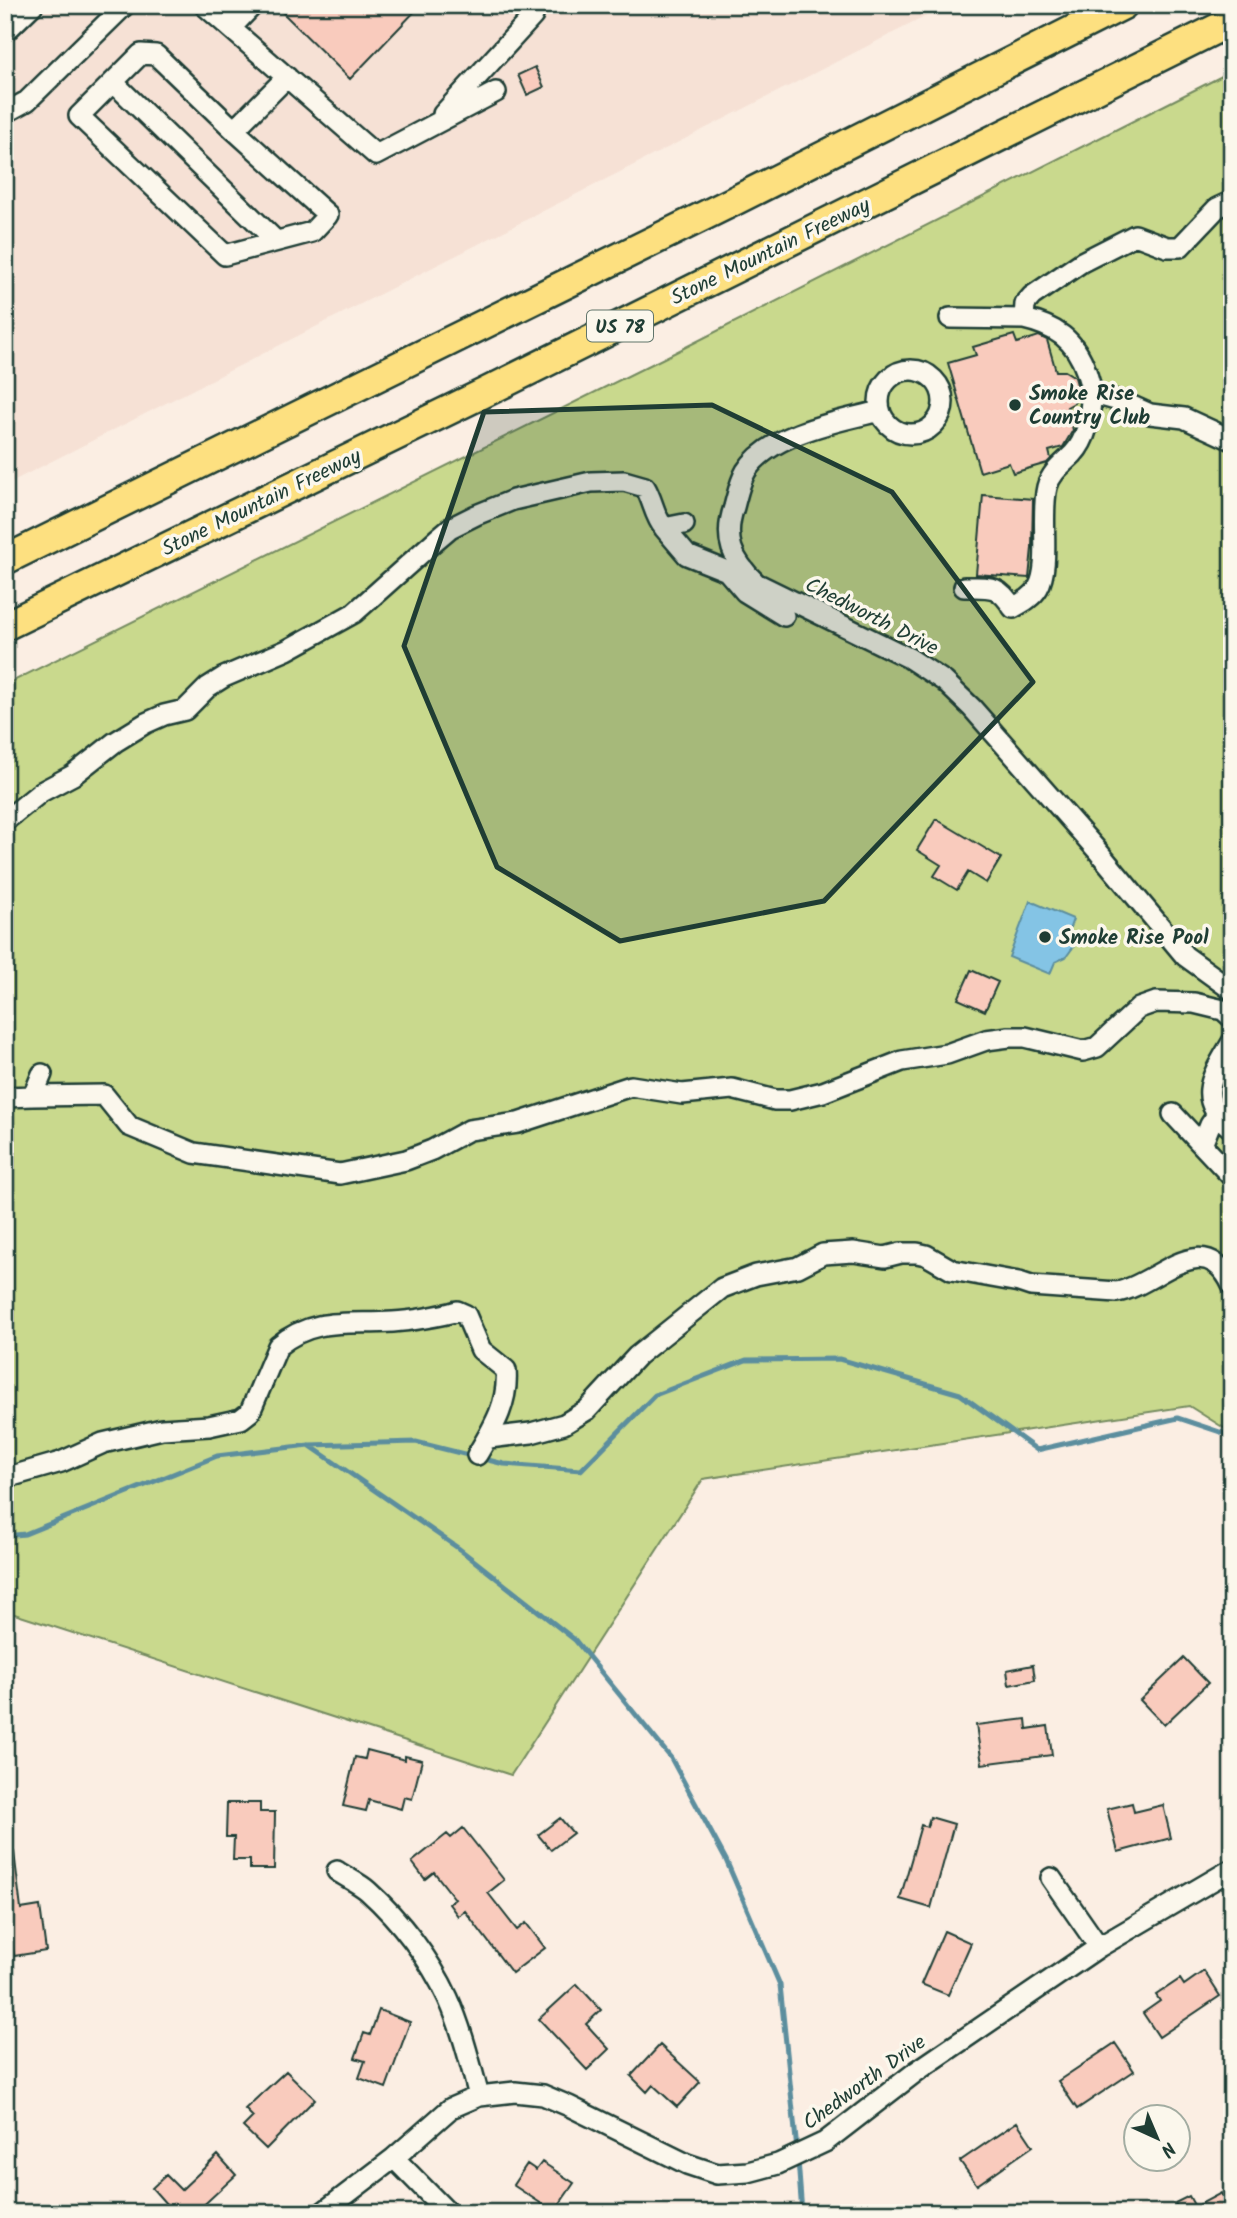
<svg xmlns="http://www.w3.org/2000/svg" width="1237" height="2218" viewBox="0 0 1237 2218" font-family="Kalam,sans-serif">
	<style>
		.built { fill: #f6e1d5 }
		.green { fill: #c9d98d; stroke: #748b60; stroke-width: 2 }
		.water { fill: #84c4e5; stroke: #5c8e9e; stroke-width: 2 }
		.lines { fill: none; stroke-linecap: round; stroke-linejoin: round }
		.stream { stroke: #5c8e9e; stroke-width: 5 }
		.building { fill: #f9cbbd; stroke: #1f3d34; stroke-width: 2 }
		.minor-casing { stroke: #1f3d34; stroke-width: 24 }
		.highway-casing { stroke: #1f3d34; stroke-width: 33 }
		.minor { stroke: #fbf7ec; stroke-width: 19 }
		.highway { stroke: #fde080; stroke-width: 28 }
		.marked { fill: #1f3d34; fill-opacity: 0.2; stroke: #1f3d34; stroke-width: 5; stroke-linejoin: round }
		.poi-dot { fill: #1f3d34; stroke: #fbf7ec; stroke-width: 2.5 }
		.labels { text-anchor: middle; stroke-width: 7; stroke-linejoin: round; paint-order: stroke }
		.shield { fill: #fbf7ec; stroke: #61756b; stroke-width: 2 }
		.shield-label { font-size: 19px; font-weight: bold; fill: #1f3d34 }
		.street-label { font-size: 21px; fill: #1f3d34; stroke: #fbf7ec }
		.poi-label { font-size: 21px; font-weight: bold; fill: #1f3d34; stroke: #fbf7ec; text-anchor: start }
	</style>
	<rect width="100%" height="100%" fill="#fbeee3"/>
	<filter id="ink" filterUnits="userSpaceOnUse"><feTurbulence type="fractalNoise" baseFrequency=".0143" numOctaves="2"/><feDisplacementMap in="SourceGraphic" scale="14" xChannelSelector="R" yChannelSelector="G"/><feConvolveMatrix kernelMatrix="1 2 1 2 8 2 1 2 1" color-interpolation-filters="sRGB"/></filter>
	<g filter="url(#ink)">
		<path class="built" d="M 5,5 L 948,5 L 5,485 Z"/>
		<path class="green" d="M 1232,71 L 1232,1433 L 1189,1406 L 703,1479 L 511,1775 L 5,1611 L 5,685 L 674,353 Z"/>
		<path class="water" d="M 1030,901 L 1073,919 L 1069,930 L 1074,946 L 1066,957 L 1055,962 L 1050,974 L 1009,957 Z"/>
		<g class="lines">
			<path class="stream" d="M 309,1445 L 458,1548 L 575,1640 L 671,1758 L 726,1860 L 780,1985 L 797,2150
				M 5,1536 L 25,1534 L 217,1456 L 309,1445 L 416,1442 L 504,1464 L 581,1470 L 655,1395 L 746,1360 L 839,1359 L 960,1394 L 1037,1450 L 1178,1418 L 1232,1436
				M 798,2160 L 802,2213"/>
		</g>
		<path class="building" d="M 288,5 L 421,5 L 350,79 L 282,12 Z
			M 535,67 L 544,87 L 527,95 L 518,75 Z
			M 1014,335 L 1017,343 L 1039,336 L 1047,340 L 1056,371 L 1065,371 L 1075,377 L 1079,392 L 1074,403 L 1067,407 L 1073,430 L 1063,447 L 1049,451 L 1051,459 L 1047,463 L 1013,473 L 1009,463 L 980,472 L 948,363 L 976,355 L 973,347 Z
			M 983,495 L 1033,499 L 1032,548 L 1029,578 L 976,574 Z
			M 936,819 L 1001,858 L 986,883 L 968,872 L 957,890 L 934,876 L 941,865 L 917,850 Z
			M 971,970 L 998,982 L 985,1011 L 958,999 Z
			M 1184,1658 L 1208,1683 L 1164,1725 L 1140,1700 Z
			M 1033,1665 L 1035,1680 L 1009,1685 L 1007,1670 Z
			M 1026,1719 L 1027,1729 L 1048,1726 L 1052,1755 L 982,1764 L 976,1725 Z
			M 367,1750 L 405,1760 L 405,1756 L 422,1760 L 412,1799 L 404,1797 L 401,1809 L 369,1800 L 366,1811 L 343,1806 L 355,1757 L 365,1759 Z
			M 227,1803 L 260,1803 L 260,1812 L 275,1812 L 274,1869 L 250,1869 L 250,1860 L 233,1860 L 234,1837 L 226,1837 Z
			M 1132,1803 L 1134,1812 L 1163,1805 L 1171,1838 L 1118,1852 L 1107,1809 Z
			M 930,1817 L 954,1824 L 931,1908 L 900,1899 L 921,1825 L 927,1827 Z
			M 560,1818 L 573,1833 L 551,1850 L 538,1835 Z
			M 463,1828 L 504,1880 L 488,1893 L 517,1930 L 526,1923 L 545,1948 L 512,1973 L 465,1911 L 458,1916 L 449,1904 L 455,1899 L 434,1872 L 425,1879 L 412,1862 L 447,1834 L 451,1838 Z
			M 5,1852 L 14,1852 L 21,1909 L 40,1906 L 46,1951 L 14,1956 L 10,1932 L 5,1933 Z
			M 944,1931 L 971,1943 L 948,1995 L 921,1984 Z
			M 1204,1971 L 1220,1996 L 1159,2037 L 1143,2013 L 1160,2001 L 1156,1995 L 1180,1979 L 1184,1985 Z
			M 577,1984 L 601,2010 L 586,2024 L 609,2049 L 587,2070 L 539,2019 Z
			M 379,2010 L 410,2022 L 386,2088 L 359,2078 L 365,2061 L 355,2058 L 364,2033 L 370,2035 Z
			M 1115,2043 L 1134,2071 L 1077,2109 L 1058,2081 Z
			M 660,2045 L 700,2082 L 677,2107 L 653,2085 L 647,2092 L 631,2076 Z
			M 286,2071 L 315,2099 L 266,2149 L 243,2127 L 253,2117 L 245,2109 Z
			M 1017,2122 L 1033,2146 L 977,2185 L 960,2161 Z
			M 218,2155 L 236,2175 L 195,2213 L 174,2213 L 152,2188 L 166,2175 L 181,2190 Z
			M 542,2162 L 574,2183 L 554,2212 L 513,2185 L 527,2164 L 536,2170 Z
			M 1221,2193 L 1232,2213 L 1180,2213 L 1175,2203 L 1189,2196 L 1195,2207 Z"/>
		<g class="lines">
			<g class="minor-casing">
				<path id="minor" d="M 204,5 L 376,155 L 496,92
					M 231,28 L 253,5
					M 5,32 L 33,5
					M 113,82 L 276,241
					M 5,113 L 27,101 L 125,5
					M 443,114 L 533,16 L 522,5
					M 234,130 L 328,215 L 312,232 L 225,255 L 79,116 L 141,54 L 156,55 L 234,130 L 287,77
					M 950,318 L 1024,319 L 1025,304 L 1032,296 L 1082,262 L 1135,235 L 1167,247 L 1180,247 L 1217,208 L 1232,201
					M879 402a32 32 0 1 1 64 0a32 32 0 1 1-64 0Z
					M 1098,395 L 1123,402 L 1150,414 L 1184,418 L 1232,440
					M 880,411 C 839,421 770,433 746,471 C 740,481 737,496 734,507 C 723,539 732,560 756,583 L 909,658 L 944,681 L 972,708 L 1096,849 L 1185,956 L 1232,990
					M 664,528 L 687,555 L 727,571 L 745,592 L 784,616
					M 964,587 C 990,587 998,584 1013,608 C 1022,603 1033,597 1038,588 C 1051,566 1040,515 1047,487 C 1051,472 1063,464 1073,454 C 1087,439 1090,418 1091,399 L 1098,395 C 1089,388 1090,382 1086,371 C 1075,339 1055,326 1024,319
					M 5,821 L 41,792 L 73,775 L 115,742 L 146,723 L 164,715 L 185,710 L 208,687 L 224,677 L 287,650 L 354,613 L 437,539 L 450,528 L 476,515 L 513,500 L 591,482 L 624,481 L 645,487 C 653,500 654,516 664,528 L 684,524
					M 1232,1042 C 1212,1076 1194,1099 1232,1129
					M 33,1096 L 104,1095 L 129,1126 L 194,1153 L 340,1174 L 406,1160 L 432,1150 L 469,1130 L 518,1123 L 631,1086 L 682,1094 L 732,1089 L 775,1100 L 790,1100 L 823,1092 L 902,1061 L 947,1054 L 986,1040 L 1009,1037 L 1025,1037 L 1083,1051 L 1097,1047 L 1139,1008 L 1156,1002 L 1194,1003 L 1223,1010 L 1232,1018
					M 5,1097 L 33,1096 L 42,1074
					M 1173,1114 L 1202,1145 L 1210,1125 L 1217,1115
					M 1202,1145 L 1232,1177
					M 489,1438 L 531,1433 L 564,1424 L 587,1410 L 637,1356 L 722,1288 L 756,1275 L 798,1267 L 823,1254 L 853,1252 L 885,1257 L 901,1253 L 917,1253 L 926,1255 L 952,1270 L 1019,1282 L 1031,1286 L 1117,1292 C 1156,1286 1203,1224 1232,1285
					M 5,1478 L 61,1462 L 103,1443 L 162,1429 L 209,1426 L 241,1419 L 250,1412 L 278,1346 C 314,1316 350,1325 393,1322 C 410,1321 441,1316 457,1311 L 466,1315 L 481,1350 L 506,1370 C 509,1403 493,1428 477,1455
					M 337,1871 C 347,1878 359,1883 368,1891 C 400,1920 430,1959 448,1998 C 462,2029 470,2063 479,2096
					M 1051,1878 L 1099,1947
					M 394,2158 L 448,2213
					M 322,2213 L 394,2158 L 451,2108 L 479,2096 L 515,2092 L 543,2095 L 569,2106 L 687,2164 L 717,2174 L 748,2172 L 778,2164 L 825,2142 L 917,2071 L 1099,1947 L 1232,1869"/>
			</g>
			<g class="highway-casing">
				<path id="highway" d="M 5,560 L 730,203 L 1123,5
					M 5,626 L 482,394 L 1232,21"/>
			</g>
			<use href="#minor" class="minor"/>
			<use href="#highway" class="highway"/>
		</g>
	</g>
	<path class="marked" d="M 712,405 L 892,492 L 1033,682 L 824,901 L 620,941 L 497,867 L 404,646 L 484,412 Z"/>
	<g class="poi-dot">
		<circle cx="1015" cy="405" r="7"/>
		<circle cx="1045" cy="937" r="7"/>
	</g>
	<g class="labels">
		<rect class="shield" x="587" y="310.5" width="66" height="31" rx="5"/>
		<g class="shield-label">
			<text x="620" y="333">US 78</text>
		</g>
		<g class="street-label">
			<text transform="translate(770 251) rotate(-26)" y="7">Stone Mountain Freeway</text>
			<text transform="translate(261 502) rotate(-26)" y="7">Stone Mountain Freeway</text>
			<text transform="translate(872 616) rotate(27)" y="7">Chedworth Drive</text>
			<text transform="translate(864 2082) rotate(-36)" y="7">Chedworth Drive</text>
		</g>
		<g class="poi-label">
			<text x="1029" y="400">Smoke Rise<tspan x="1029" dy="24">Country Club</tspan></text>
			<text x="1059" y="944">Smoke Rise Pool</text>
		</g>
	</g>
	<rect width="1237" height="2218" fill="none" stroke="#fbf7ec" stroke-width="28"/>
	<rect x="14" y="14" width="1209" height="2190" fill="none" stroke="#1f3d34" stroke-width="2.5" filter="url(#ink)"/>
	<g transform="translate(1157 2138) rotate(136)"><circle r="33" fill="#fbf7ec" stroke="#a3ada2" stroke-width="2"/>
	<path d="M0-5L12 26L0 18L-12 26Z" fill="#1f3d34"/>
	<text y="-10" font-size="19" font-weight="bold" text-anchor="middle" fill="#1f3d34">N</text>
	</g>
</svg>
